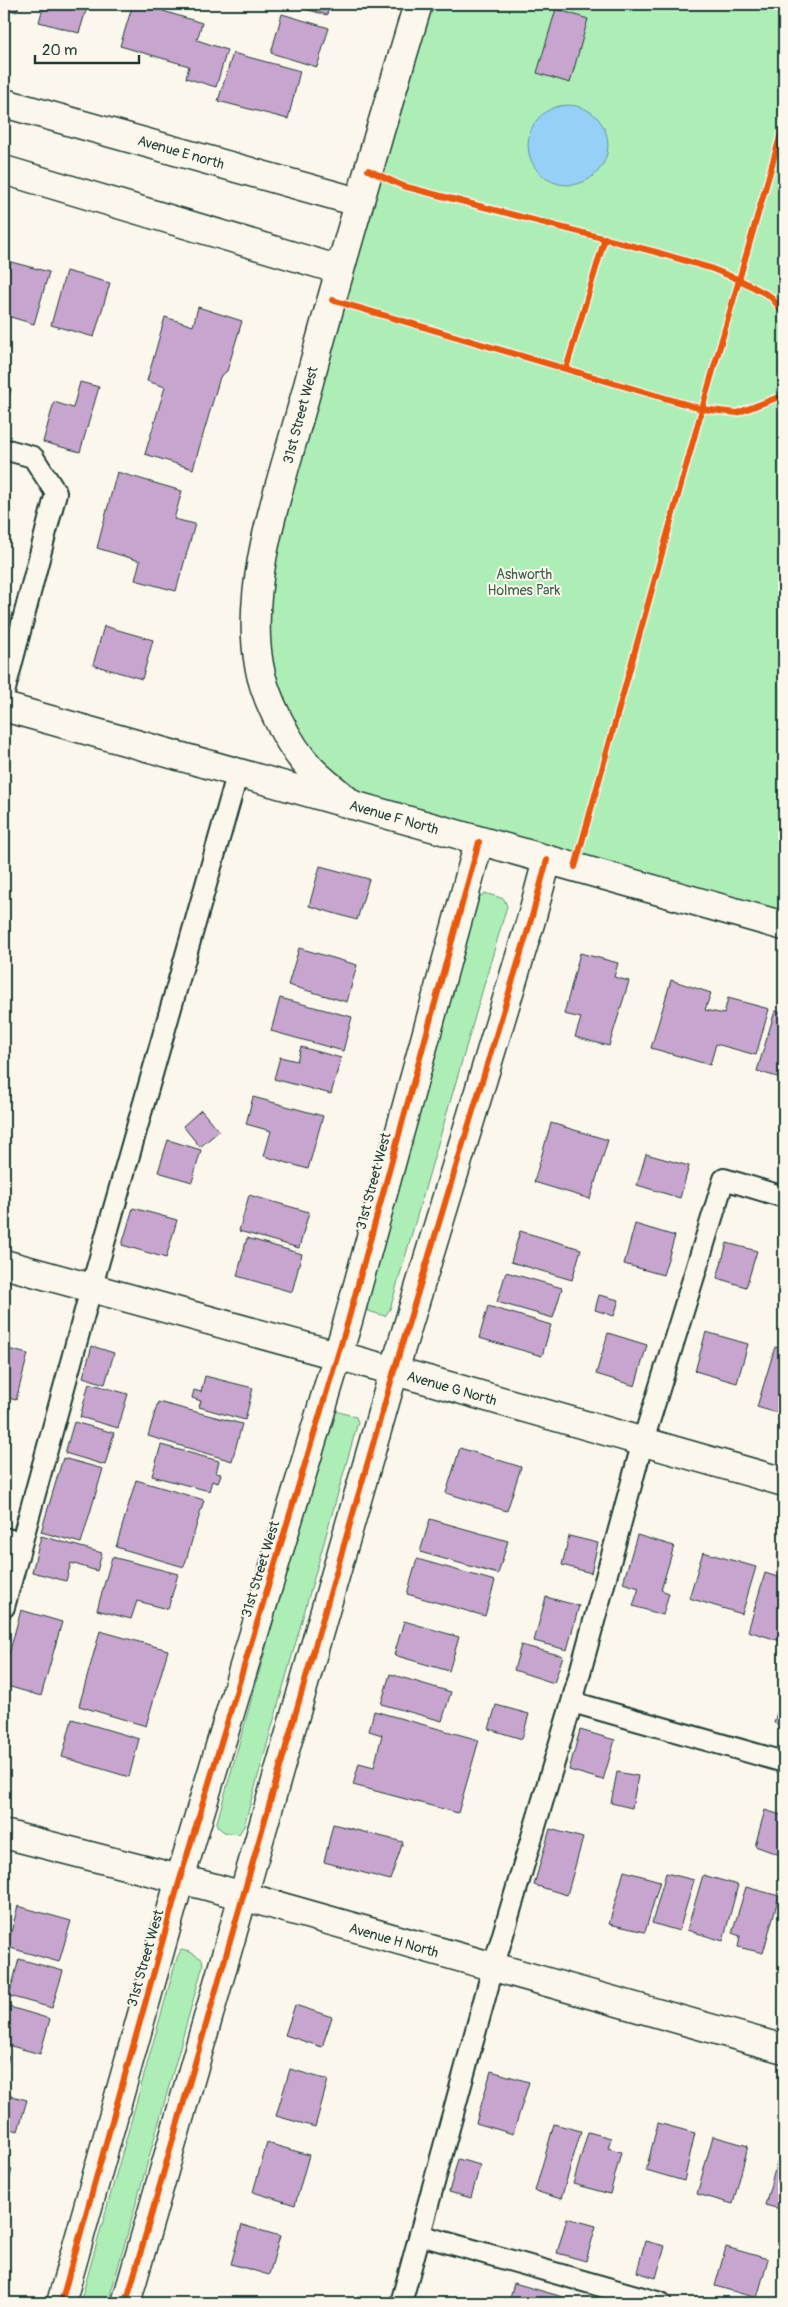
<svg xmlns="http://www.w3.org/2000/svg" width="788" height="2307" viewBox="0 0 788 2307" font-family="Pangolin,sans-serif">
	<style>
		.green { fill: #adeeb7; stroke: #669676 }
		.water { fill: #97d0f6; stroke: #6795a8 }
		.building { fill: #c7a5cf; stroke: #1f3d34 }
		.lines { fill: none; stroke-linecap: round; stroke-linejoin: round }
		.lane-casing { stroke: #1f3d34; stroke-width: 24 }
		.street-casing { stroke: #1f3d34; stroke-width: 31 }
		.secondary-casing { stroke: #1f3d34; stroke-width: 31 }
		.lane { stroke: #fbf7ec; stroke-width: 20 }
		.street { stroke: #fbf7ec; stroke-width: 28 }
		.secondary { stroke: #fbf7ec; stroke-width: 28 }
		.cycleway-casing { stroke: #fbf7ec; stroke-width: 9 }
		.cycleway { stroke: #e8590c; stroke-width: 6 }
		.labels { text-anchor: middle; stroke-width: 4; stroke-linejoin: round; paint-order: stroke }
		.street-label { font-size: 14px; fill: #1f3d34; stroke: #fbf7ec }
		.park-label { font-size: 14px; fill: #3b604e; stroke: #fbf7ec }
	</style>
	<rect width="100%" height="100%" fill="#fbf7ec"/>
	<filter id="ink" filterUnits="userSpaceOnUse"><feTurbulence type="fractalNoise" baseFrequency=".02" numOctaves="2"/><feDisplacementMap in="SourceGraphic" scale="10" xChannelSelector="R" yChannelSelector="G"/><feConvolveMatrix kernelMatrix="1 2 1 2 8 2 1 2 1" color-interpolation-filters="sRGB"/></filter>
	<g filter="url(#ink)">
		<path class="green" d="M 418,4 L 784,4 L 784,926 L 352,805 L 311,770 L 255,629 Z
			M 485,893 L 504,899 L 507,906 L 390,1309 L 385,1316 L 368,1311 L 363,1302 L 479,898 Z
			M 336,1411 L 356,1417 L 358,1422 L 244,1826 L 239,1834 L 224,1832 L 217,1826 L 217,1822 L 332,1413 Z
			M 181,1950 L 190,1952 L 202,1959 L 203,1965 L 108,2303 L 80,2303 L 177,1958 Z"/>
		<path class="water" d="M528 145a40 40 0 1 1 80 0a40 40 0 1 1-80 0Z"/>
		<path class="building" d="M 4,4 L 19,4 L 17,12 L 4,8 Z
			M 44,4 L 88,4 L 79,33 L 39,22 Z
			M 133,4 L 165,4 L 163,11 L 202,23 L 197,40 L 227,50 L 216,87 L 186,78 L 189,66 L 120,46 Z
			M 287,4 L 329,4 L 327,15 Z
			M 556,9 L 588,19 L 570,83 L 537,73 Z
			M 282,14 L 329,28 L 317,67 L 271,53 Z
			M 233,53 L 300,71 L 288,119 L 218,101 Z
			M 11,262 L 49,272 L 34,324 L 4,315 L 4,288 Z
			M 66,271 L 110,283 L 94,337 L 51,325 Z
			M 198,307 L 242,321 L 227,371 L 220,377 L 193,469 L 145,454 L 165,387 L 147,381 L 165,317 L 193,326 Z
			M 80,382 L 99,387 L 80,452 L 43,442 L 54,402 L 73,408 Z
			M 4,387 L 11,389 L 4,414 Z
			M 117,472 L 182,491 L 174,519 L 195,524 L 176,591 L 135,580 L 140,561 L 97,548 Z
			M 104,626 L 153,640 L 142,679 L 93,665 Z
			M 320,866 L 369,879 L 357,920 L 309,906 Z
			M 299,948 L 357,965 L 347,1002 L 288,985 Z
			M 580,953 L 618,963 L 614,977 L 629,981 L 609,1046 L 575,1037 L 581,1018 L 564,1014 Z
			M 671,980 L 711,993 L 705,1010 L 724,1014 L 728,998 L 769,1009 L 756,1055 L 716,1044 L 710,1065 L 651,1048 Z
			M 280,998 L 352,1017 L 343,1051 L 271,1031 Z
			M 775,1011 L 784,1013 L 784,1079 L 757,1071 Z
			M 301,1047 L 341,1058 L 331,1094 L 274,1079 L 280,1057 L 297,1061 Z
			M 253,1097 L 323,1116 L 308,1169 L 264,1156 L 271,1131 L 246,1124 Z
			M 201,1110 L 219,1131 L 200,1147 L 183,1126 Z
			M 551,1123 L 608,1140 L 590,1199 L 534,1182 Z
			M 168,1140 L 201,1150 L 192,1182 L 158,1172 Z
			M 646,1154 L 689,1166 L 680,1198 L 637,1185 Z
			M 249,1195 L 309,1212 L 299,1248 L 239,1231 Z
			M 133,1208 L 177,1220 L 166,1258 L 122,1245 Z
			M 635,1224 L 675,1236 L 663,1275 L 624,1264 Z
			M 520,1231 L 581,1249 L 572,1280 L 511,1262 Z
			M 247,1238 L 302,1254 L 292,1292 L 237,1276 Z
			M 727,1243 L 757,1251 L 746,1287 L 717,1278 Z
			M 506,1272 L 562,1288 L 553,1318 L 497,1302 Z
			M 599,1295 L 619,1300 L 614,1316 L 595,1310 Z
			M 488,1306 L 551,1325 L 542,1356 L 479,1338 Z
			M 706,1332 L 748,1344 L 737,1383 L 695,1371 Z
			M 608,1333 L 647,1345 L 635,1386 L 596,1374 Z
			M 92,1346 L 114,1353 L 105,1384 L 83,1377 Z
			M 775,1347 L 784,1349 L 784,1415 L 757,1407 Z
			M 4,1348 L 28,1354 L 16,1400 L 4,1397 Z
			M 205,1376 L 253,1388 L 245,1420 L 199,1407 L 201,1401 L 192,1398 L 194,1390 L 201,1392 Z
			M 89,1383 L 128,1394 L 118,1428 L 80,1417 Z
			M 158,1402 L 242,1424 L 232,1461 L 148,1436 Z
			M 74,1422 L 114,1433 L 105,1465 L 65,1453 Z
			M 161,1445 L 219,1461 L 216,1473 L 221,1474 L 218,1483 L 212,1481 L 209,1491 L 152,1476 Z
			M 460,1448 L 521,1467 L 507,1511 L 446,1493 Z
			M 63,1458 L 103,1469 L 81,1543 L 41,1532 Z
			M 136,1480 L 204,1500 L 184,1567 L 116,1547 Z
			M 430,1519 L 508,1541 L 498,1574 L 420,1552 Z
			M 637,1535 L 674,1546 L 661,1590 L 669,1593 L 663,1615 L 633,1606 L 639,1588 L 623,1583 Z
			M 41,1536 L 102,1553 L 97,1571 L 71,1563 L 66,1581 L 32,1572 Z
			M 569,1536 L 598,1543 L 591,1573 L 562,1565 Z
			M 703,1552 L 756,1567 L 742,1614 L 689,1598 Z
			M 112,1557 L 178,1574 L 168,1609 L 137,1601 L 131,1619 L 97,1610 Z
			M 417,1559 L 495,1581 L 485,1616 L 407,1594 Z
			M 765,1573 L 784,1579 L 784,1642 L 748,1631 Z
			M 546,1597 L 579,1606 L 567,1650 L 534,1641 Z
			M 21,1610 L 62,1622 L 41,1696 L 4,1685 L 4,1672 Z
			M 404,1621 L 459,1637 L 449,1671 L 394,1655 Z
			M 100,1631 L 168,1650 L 146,1726 L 79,1706 Z
			M 521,1645 L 563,1656 L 554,1683 L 514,1670 Z
			M 390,1674 L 451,1692 L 442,1721 L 381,1704 Z
			M 784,1688 L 784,1726 L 774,1723 Z
			M 496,1705 L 529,1714 L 522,1739 L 489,1729 Z
			M 374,1711 L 479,1740 L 458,1813 L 353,1785 L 359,1763 L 374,1767 L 382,1735 L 369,1731 Z
			M 72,1719 L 139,1739 L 129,1777 L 62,1757 Z
			M 580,1730 L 615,1740 L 603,1780 L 569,1770 Z
			M 617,1772 L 638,1776 L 632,1808 L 611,1803 Z
			M 765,1810 L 784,1816 L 784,1839 L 780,1855 L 755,1846 Z
			M 333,1824 L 403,1842 L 390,1880 L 324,1862 Z
			M 550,1829 L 583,1838 L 567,1895 L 534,1885 Z
			M 624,1871 L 660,1881 L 645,1932 L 609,1924 Z
			M 666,1873 L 694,1880 L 679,1931 L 652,1923 Z
			M 703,1875 L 738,1885 L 723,1941 L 687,1930 Z
			M 746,1887 L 779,1896 L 763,1953 L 738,1947 L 740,1936 L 732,1933 Z
			M 18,1906 L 71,1921 L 59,1962 L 7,1947 Z
			M 19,1959 L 63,1971 L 52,2008 L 9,1996 Z
			M 295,2005 L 332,2017 L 322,2047 L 285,2035 Z
			M 10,2007 L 50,2019 L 40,2054 L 4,2044 L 4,2028 Z
			M 4,2054 L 9,2056 L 4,2075 Z
			M 290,2069 L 328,2080 L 315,2127 L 276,2116 Z
			M 491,2071 L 529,2082 L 513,2134 L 476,2123 Z
			M 4,2094 L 27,2100 L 18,2131 L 4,2127 Z
			M 658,2123 L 695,2133 L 684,2181 L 646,2170 Z
			M 554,2124 L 581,2131 L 561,2199 L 535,2191 Z
			M 588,2132 L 611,2138 L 608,2148 L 621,2152 L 610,2194 L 573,2184 Z
			M 713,2136 L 748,2146 L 733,2204 L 697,2194 Z
			M 267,2143 L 309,2155 L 295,2205 L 253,2192 Z
			M 458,2159 L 480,2165 L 471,2198 L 449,2192 Z
			M 778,2159 L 784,2161 L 784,2210 L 765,2205 Z
			M 4,2167 L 12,2169 L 4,2200 Z
			M 567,2218 L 596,2226 L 586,2261 L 557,2253 Z
			M 242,2225 L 280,2236 L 269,2275 L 231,2264 Z
			M 645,2241 L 665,2246 L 656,2278 L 637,2272 Z
			M 726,2247 L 768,2259 L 757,2298 L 715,2286 Z
			M 514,2283 L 584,2303 L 509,2303 Z"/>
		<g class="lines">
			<g class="lane-casing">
				<path id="lane" d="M 4,449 L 33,457 L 56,493 L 4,693
					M 4,1538 L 21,1543
					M 4,1607 L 91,1289 L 238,772
					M 572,1702 L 784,1762
					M 420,2235 L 661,2303
					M 401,2303 L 493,1968 L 572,1702 L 643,1441 L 724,1179 L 784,1197"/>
			</g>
			<g class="street-casing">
				<path id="street" d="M 4,103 L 358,202
					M 4,170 L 340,270
					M 4,707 L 784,926
					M 352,805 C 338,792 322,781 310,768 C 288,745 264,696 259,665 C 244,581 282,482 304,400 C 340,267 378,135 418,4
					M 4,1264 L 431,1381 L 784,1482
					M 61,2303 L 180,1879 L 348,1321 L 479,842
					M 126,2303 L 394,1371 L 531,920 L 547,860"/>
			</g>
			<g class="secondary-casing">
				<path id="secondary" d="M 4,1834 L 211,1887 L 784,2049"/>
			</g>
			<use href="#lane" class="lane"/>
			<use href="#street" class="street"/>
			<use href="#secondary" class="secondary"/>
			<g class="cycleway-casing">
				<path id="cycleway" d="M 368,170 L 403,186 L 656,252 L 710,268 L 740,280 L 770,296 L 784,313
					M 605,238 L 566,369 L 702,409 L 737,413 L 784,395
					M 332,300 L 566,369
					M 575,867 L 702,409 L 784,123
					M 61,2303 L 180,1879 L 348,1321 L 479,842
					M 126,2303 L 394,1371 L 531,920 L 547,860"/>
			</g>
			<use href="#cycleway" class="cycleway"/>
		</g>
	</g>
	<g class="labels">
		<g class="street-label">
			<text transform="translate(181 152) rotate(16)" y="5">Avenue E north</text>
			<text transform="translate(300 415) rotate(-75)" y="5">31st Street West</text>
			<text transform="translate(394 817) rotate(16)" y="5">Avenue F North</text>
			<text transform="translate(373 1181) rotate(-75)" y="5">31st Street West</text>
			<text transform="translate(452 1388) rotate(16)" y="5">Avenue G North</text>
			<text transform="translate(260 1569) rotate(-73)" y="5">31st Street West</text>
			<text transform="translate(394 1940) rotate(16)" y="5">Avenue H North</text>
			<text transform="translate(145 1958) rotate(-74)" y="5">31st Street West</text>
		</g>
		<g class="park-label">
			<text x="524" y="579">Ashworth<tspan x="524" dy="16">Holmes Park</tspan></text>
		</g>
	</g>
	<rect width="788" height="2307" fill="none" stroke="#fbf7ec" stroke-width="20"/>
	<rect x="10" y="10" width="768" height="2287" fill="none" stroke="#1f3d34" stroke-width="2" filter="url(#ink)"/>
	<path d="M35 55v8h104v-8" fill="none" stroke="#1f3d34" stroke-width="2.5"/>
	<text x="42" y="55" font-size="15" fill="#1f3d34" stroke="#fbf7ec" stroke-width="4" paint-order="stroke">20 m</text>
</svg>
